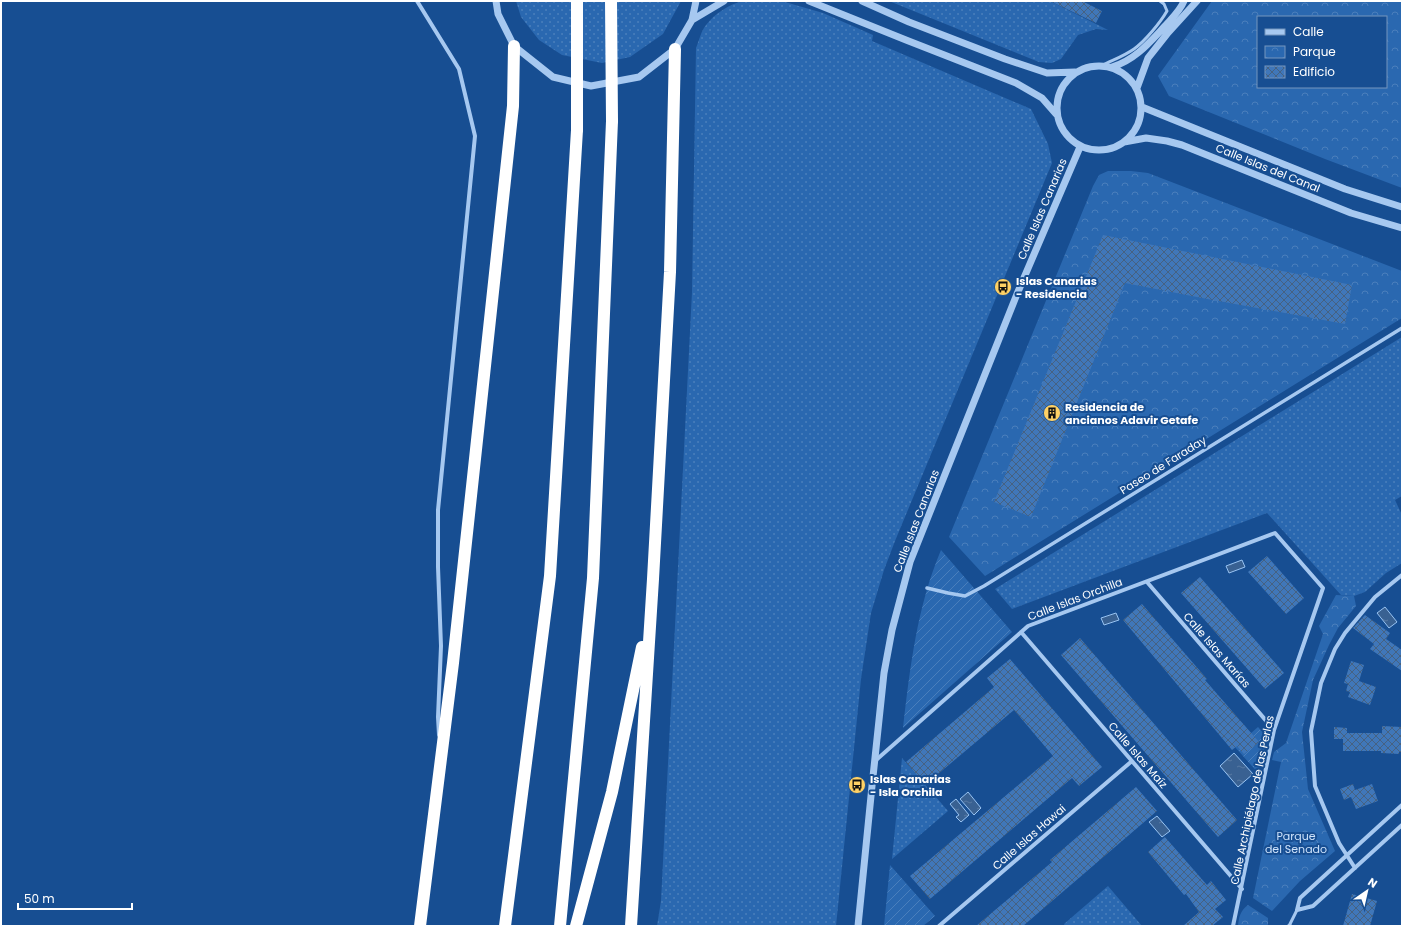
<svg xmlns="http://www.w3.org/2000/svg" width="1403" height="927" viewBox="0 0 1403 927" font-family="Poppins,sans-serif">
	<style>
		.grass { fill: url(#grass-dots) }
		.park { fill: url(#park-crowns); fill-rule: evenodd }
		.garden { fill: url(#garden-furrows) }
		.water { fill: url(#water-ripples); stroke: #98c3f2 }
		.building { fill: url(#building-cross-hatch) }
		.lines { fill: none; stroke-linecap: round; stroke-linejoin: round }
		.service { stroke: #a6c8f0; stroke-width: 3 }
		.pedestrian { stroke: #a6c8f0; stroke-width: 3.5 }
		.minor { stroke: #a6c8f0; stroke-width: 4 }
		.tertiary { stroke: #a6c8f0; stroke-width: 7 }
		.motorway { stroke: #fff; stroke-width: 12 }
		.motorway-bridge { stroke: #fff; stroke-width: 12 }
		.labels { text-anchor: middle; stroke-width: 4; stroke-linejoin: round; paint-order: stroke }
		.street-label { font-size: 11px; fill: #fff; stroke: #174e92 }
		.poi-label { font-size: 11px; font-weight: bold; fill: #fff; stroke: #174e92; text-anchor: start }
		.park-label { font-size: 11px; fill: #cde2fb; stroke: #174e92 }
	</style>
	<defs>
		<pattern id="grass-dots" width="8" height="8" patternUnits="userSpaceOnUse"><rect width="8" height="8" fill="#2a68b0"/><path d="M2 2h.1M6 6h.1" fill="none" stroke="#4a7fbc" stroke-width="1.8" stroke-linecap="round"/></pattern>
		<pattern id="park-crowns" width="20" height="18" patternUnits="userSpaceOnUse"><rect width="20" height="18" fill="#2a68b0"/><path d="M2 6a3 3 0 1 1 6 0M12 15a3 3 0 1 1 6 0" fill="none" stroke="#4a7fbc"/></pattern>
		<pattern id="garden-furrows" width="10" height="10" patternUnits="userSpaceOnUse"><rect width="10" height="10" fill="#2a68b0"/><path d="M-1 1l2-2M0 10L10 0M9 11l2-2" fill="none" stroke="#4a7fbc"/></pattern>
		<pattern id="water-ripples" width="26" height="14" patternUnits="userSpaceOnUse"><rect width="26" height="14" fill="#396192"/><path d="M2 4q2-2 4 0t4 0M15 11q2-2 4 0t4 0" fill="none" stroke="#5779a2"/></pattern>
		<pattern id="building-cross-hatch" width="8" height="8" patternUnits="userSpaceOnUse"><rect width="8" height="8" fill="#4077b9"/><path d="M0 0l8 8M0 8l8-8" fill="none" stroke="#466282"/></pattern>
	</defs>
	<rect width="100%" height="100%" fill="#174e92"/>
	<path class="grass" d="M 516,1 L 681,1 L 663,34 L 630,57 L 602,63 L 562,55 L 539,40 L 521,17 Z
		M 743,1 L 785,2 L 823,13 L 873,35 L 872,41 L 1031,109 L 1048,144 L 1052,163 L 895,541 L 884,570 L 871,613 L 861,679 L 836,926 L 657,926 L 661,901 L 692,292 L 696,48 C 699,41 701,31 706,25 C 715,13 730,4 743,1 Z
		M 889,1 L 1050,1 L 1108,30 L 1096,29 L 1078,35 L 1061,59 L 1052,63 L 1039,62 Z
		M 1402,337 L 1402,496 L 1395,500 L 1402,515 L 1402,563 L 1386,573 L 1365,592 L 1354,596 L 1341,595 L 1267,513 L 1012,609 L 995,589 Z
		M 902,758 L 948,811 L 892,859 Z
		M 1108,886 L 1142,926 L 1065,926 L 1064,924 Z"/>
	<path class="park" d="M 1212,1 L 1402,1 L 1402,188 L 1325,159 L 1169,96 L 1158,76 ZM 1258,17 L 1386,17 L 1386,87 L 1258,87 Z
		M 1108,171 L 1131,171 L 1148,173 L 1402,271 L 1402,318 L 985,576 L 949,537 L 1093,186 L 1099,175 Z
		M 1336,595 L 1354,596 L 1356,606 L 1338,628 L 1329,645 L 1313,680 L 1302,732 L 1308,789 L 1335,851 L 1300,881 L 1272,911 L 1253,898 L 1281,762 L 1272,760 L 1274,752 L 1286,743 L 1323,634 L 1319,626 Z
		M 1248,905 L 1268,918 L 1268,926 L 1238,926 C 1239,917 1240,911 1248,905 Z"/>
	<path class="garden" d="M 941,550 L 1012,632 L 903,728 C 910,667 917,607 941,550 Z
		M 1258,727 L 1267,737 L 1259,774 L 1235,747 Z
		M 890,865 L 935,916 L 923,926 L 884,926 Z"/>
	<path class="water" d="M 1242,560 L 1245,567 L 1229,573 L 1226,566 Z
		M 1385,607 L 1397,622 L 1389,628 L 1377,613 Z
		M 1116,613 L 1119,620 L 1104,625 L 1101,618 Z
		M 1234,753 L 1253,774 L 1238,787 L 1220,766 Z
		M 968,792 L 981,808 L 974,815 L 960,799 Z
		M 956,799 L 969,815 L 961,822 L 956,817 L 959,815 L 950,804 Z
		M 1157,816 L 1170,831 L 1162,837 L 1149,822 Z"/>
	<path class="building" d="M 1050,1 L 1082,1 L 1102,11 L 1096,23 Z
		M 1103,235 L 1352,285 L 1345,324 L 1202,298 L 1125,283 L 1031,517 L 994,502 Z
		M 1267,556 L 1304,598 L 1286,614 L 1248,572 Z
		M 1200,577 L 1284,673 L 1265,689 L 1181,593 Z
		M 1142,604 L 1207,679 L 1205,680 L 1259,742 L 1244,754 L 1237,746 L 1232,750 L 1123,620 Z
		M 1365,615 L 1390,633 L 1386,639 L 1402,650 L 1402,671 L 1370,649 L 1374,644 L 1353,628 Z
		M 1080,638 L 1237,820 L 1218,837 L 1061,655 Z
		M 1010,659 L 1102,767 L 1079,786 L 1072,778 L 930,899 L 910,876 L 1053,756 L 1014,710 L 925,785 L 906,762 L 994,687 L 987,678 Z
		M 1351,661 L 1364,665 L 1359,681 L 1376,687 L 1370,705 L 1348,697 L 1350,692 L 1346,691 L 1348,684 L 1344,683 Z
		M 1382,726 L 1402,727 L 1402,752 L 1399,752 L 1399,754 L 1381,753 L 1381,751 L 1343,751 L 1343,739 L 1334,739 L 1334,727 L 1347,728 L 1347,733 L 1382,733 Z
		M 1353,784 L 1355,790 L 1372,784 L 1378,801 L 1356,809 L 1351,797 L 1344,800 L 1340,789 Z
		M 1136,787 L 1157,811 L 1023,926 L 976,926 L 1052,862 L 1050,860 Z
		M 1165,837 L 1207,885 L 1211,881 L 1226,900 L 1215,909 L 1223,917 L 1212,926 L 1183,926 L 1199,912 L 1186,894 L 1184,895 L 1148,852 Z
		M 1352,894 L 1377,901 L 1370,926 L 1343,926 Z"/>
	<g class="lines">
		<path class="service" d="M 1103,65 C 1113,60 1124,56 1134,49 C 1145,41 1160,23 1167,11 L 1164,4 L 1160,1
			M 1289,926 L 1297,910"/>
		<path class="pedestrian" d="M 927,588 L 948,593 L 965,596 L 984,586 L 1402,328"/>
		<path class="minor" d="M 417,1 L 459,69 L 475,136 L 438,510 L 438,567 L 441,646 L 438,717 L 439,735
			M 1147,582 L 1274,730
			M 1021,632 L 1242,889
			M 875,761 L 1028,626 L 1275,533 L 1323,588 L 1274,730 L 1233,926
			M 1402,805 L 1300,898 L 1297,910 L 1313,906 L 1402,825
			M 1355,868 L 1339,843 L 1315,786 L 1311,731 L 1321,683 L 1335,649 L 1345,633 L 1375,597 L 1402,575
			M 939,926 L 1132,761
			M 1289,926 L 1290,926"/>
		<path class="tertiary" d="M 496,1 L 498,14 L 514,46 L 553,77 L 591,86 L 639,77 L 675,49 L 692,20 L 696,1
			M 809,1 L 906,40 L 1016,83 L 1042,98 L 1056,114
			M 862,1 L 909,22 L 1005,59 L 1047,73 L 1075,72
			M 692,20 L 724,1
			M1057 108a42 42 0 1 1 84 0a42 42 0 1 1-84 0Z
			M 1112,67 C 1135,60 1149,43 1165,26 C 1172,18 1180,11 1184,1
			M 1137,88 L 1148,58 L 1167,34 L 1197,1
			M 1142,107 L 1345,189 L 1402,207
			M 1124,142 L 1146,138 L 1167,141 L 1182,145 L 1351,213 L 1402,228
			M 858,926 L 872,786 L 884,673 L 892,630 L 910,562 L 1017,294 L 1080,147"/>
		<path class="motorway" d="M 420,926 L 453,663 L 513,106 L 514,46
			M 505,926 L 550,576 L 577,130
			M 560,926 L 593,578 L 612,121
			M 576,926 L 612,792 L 642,647
			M 631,926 L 653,579 L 670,272 L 675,49"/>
		<path class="motorway-bridge" d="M 611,1 L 612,121
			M 577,130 L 577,1"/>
	</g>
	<defs>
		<g id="bus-disc" transform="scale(0.9)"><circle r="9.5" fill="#ffd165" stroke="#174e92"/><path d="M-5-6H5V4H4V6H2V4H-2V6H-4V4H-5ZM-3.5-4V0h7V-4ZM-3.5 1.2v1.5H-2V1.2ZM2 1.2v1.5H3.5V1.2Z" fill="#111"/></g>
		<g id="building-disc" transform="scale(0.9)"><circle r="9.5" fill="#ffd165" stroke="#174e92"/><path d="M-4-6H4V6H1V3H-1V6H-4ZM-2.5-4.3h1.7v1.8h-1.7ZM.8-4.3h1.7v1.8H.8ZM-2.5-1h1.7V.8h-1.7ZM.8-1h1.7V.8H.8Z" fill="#111"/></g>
	</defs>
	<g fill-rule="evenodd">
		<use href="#bus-disc" x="1003" y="287"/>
		<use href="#building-disc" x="1052" y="413"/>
		<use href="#bus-disc" x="857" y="785"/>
	</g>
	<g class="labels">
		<g class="street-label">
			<text transform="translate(1268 168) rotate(22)" y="4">Calle Islas del Canal</text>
			<text transform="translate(1042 209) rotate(-67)" y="4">Calle Islas Canarias</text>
			<text transform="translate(1163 465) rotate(-32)" y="4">Paseo de Faraday</text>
			<text transform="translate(916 521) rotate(-69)" y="4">Calle Islas Canarias</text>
			<text transform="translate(1075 599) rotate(-21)" y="4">Calle Islas Orchilla</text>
			<text transform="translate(1217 650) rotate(49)" y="4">Calle Islas Marías</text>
			<text transform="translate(1138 755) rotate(49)" y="4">Calle Islas Maíz</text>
			<text transform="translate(1252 800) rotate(-78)" y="4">Calle Archipiélago de las Perlas</text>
			<text transform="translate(1029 837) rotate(-41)" y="4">Calle Islas Hawai</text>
		</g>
		<g class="poi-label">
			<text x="1016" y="285">Islas Canarias<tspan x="1016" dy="13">- Residencia</tspan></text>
			<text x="1065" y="411">Residencia de<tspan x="1065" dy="13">ancianos Adavir Getafe</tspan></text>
			<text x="870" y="783">Islas Canarias<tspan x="870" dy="13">- Isla Orchila</tspan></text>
		</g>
		<g class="park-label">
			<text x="1296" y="840">Parque<tspan x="1296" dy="13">del Senado</tspan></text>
		</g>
	</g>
	<rect width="1403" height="927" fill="none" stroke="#ffffff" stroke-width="4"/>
	<rect x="1257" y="16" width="130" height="72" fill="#174e92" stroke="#7495be"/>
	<rect x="1265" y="29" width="20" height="6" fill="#a6c8f0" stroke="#7495be"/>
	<text x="1293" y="36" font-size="12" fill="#ffffff">Calle</text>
	<rect x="1265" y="46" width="20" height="12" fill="url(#park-crowns)" stroke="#7495be"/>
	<text x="1293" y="56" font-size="12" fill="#ffffff">Parque</text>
	<rect x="1265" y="66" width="20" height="12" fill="url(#building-cross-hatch)" stroke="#7495be"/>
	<text x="1293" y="76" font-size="12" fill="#ffffff">Edificio</text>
	<g transform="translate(1367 891) rotate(34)" stroke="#174e92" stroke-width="3" paint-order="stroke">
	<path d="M0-3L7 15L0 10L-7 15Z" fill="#ffffff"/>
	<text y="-6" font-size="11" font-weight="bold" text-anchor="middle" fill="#ffffff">N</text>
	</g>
	<path d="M18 903v6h114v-6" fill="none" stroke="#ffffff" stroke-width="2"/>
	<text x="24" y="903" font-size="12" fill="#ffffff" stroke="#174e92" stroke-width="3" paint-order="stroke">50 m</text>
</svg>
